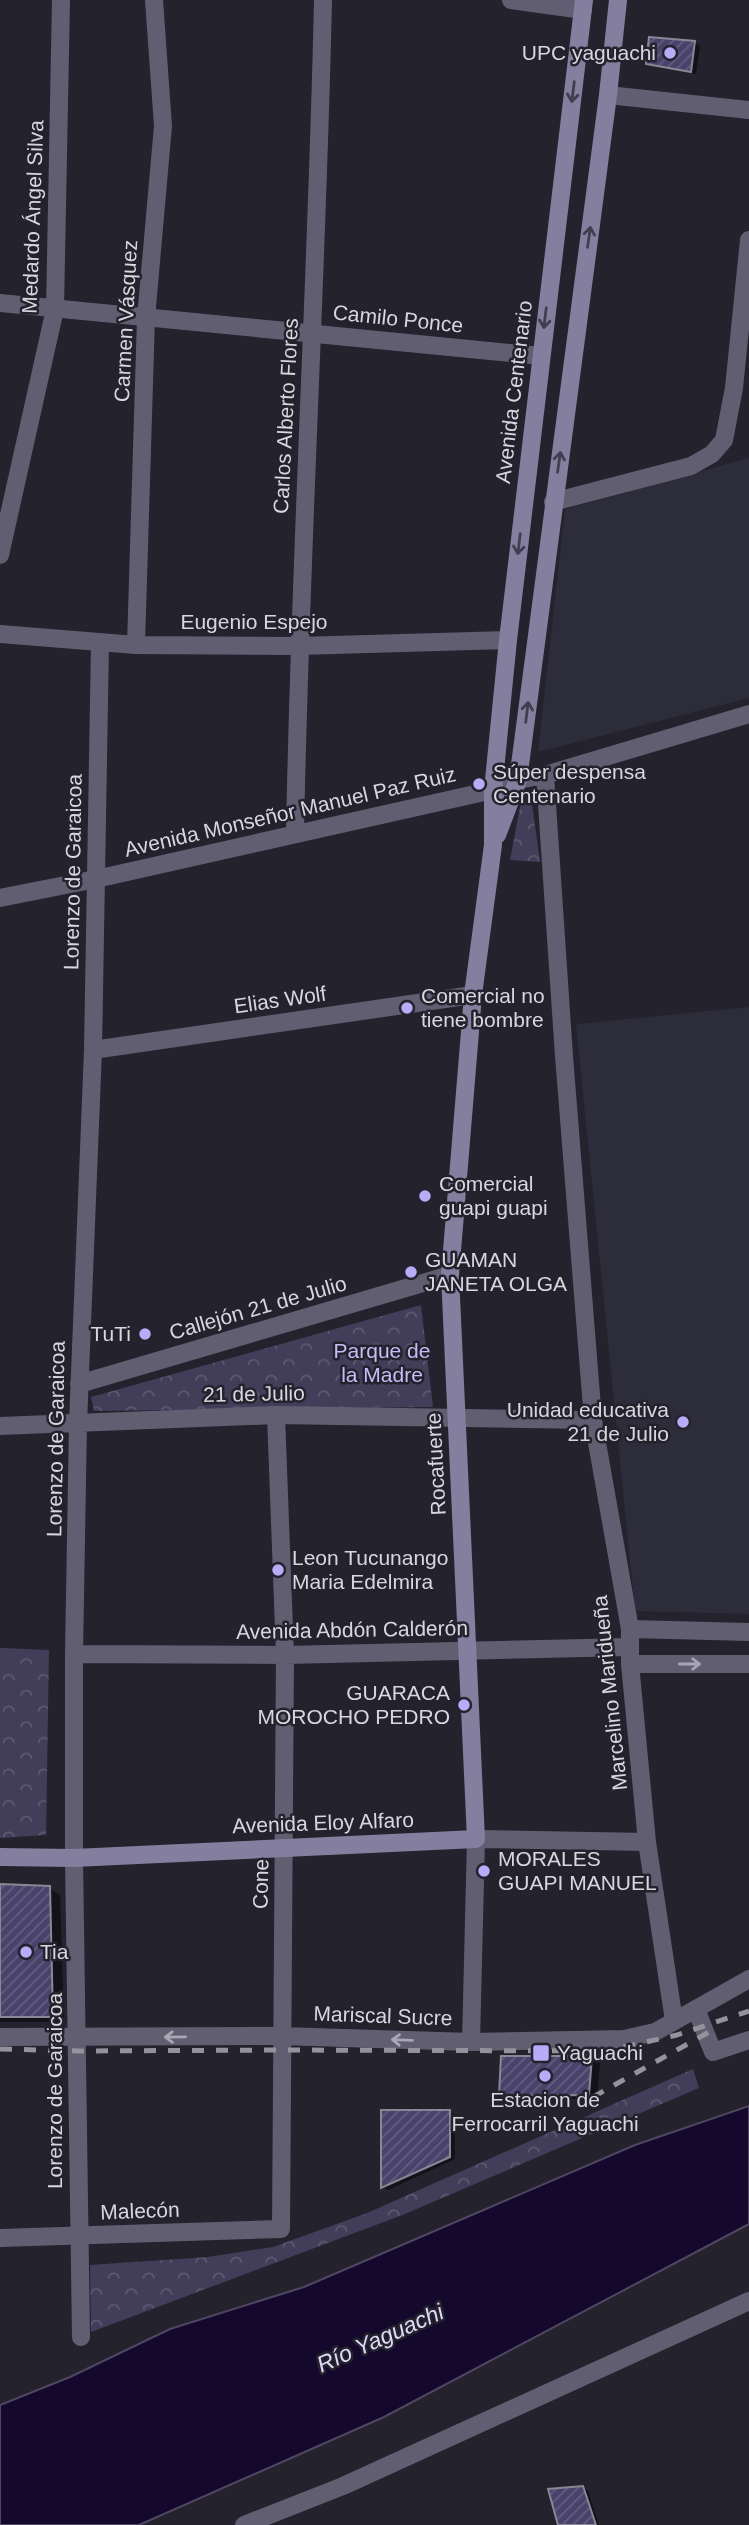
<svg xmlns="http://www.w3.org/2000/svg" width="749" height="2525" viewBox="0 0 749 2525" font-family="Arial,sans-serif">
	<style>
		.built { fill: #2d2c3b }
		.park { fill: url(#park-crowns) }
		.water { fill: #14092d; stroke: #4f4762; stroke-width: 2 }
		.shadow { fill: #0007 }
		.building { fill: url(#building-hatch); stroke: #898795; stroke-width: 2 }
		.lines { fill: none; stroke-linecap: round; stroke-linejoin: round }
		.street { stroke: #615e72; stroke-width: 18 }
		.secondary { stroke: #847f9e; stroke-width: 18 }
		.rail { stroke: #94939c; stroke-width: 5; stroke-dasharray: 12 12; stroke-linecap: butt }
		.oneway { stroke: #403e4f }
		.oneway2 { stroke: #a8a7b3 }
		.poi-dot { fill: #b8abf7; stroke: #23222d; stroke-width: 2.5 }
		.labels { text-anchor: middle; stroke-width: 5; stroke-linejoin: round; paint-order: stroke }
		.poi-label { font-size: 21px; fill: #d8d7df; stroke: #23222d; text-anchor: start }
		.street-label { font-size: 21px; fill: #d8d7df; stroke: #23222d }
		.park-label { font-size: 21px; fill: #c6bdf6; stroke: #23222d }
		.water-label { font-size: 23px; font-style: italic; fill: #dedbf8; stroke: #23222d }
	</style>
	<defs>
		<pattern id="park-crowns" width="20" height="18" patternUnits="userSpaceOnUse" patternTransform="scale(1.75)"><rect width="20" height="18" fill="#423e59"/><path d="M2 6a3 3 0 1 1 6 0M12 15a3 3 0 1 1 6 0" fill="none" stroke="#5d5970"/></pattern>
		<pattern id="building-hatch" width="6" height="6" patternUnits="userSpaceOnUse" patternTransform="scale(1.75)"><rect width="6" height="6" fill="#4a426b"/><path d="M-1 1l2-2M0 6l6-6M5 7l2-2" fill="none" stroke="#635d80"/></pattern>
	</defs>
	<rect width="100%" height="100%" fill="#23222d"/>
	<path class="built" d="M 749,458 L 749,698 L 538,752 L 565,509 Z
		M 749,1007 L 749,1614 L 635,1611 L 576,1024 Z"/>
	<path class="park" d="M 522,796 L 531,796 L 540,862 L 510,860 Z
		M 421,1305 L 433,1407 L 94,1411 L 91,1397 Z
		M 0,1648 L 49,1650 L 46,1835 L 0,1838 Z
		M 693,2069 L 699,2088 L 405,2214 L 91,2332 L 90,2265 L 208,2257 L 273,2247 L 367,2213 Z"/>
	<path class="water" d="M 749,2106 L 749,2224 L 384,2417 L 139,2525 L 0,2525 L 0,2405 L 70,2377 L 170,2329 L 304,2287 L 635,2145 Z"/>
	<path class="shadow" d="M 695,43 L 700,46 L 696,74 L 654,66 L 648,63 Z
		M 0,1886 L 49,1888 L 60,1895 L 64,2022 L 0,2022 Z
		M 591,2058 L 600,2063 L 597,2099 L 509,2099 L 501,2095 Z
		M 450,2112 L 455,2115 L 455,2159 L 388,2190 L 383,2187 Z
		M 583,2488 L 588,2491 L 599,2525 L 560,2525 Z"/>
	<path class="building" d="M 649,37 L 695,41 L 691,72 L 646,64 Z
		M 0,1884 L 50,1886 L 53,2017 L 0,2017 Z
		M 501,2056 L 592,2056 L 589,2095 L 499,2096 Z
		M 381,2110 L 450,2110 L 450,2157 L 381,2188 Z
		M 583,2486 L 596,2525 L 558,2525 L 548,2489 Z"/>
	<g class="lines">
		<path class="street" d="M 511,0 L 583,10
			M 608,95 L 749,110
			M 0,303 L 541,356
			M 553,502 L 691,466 L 712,454 L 724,440 L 734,388 L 749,240
			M 0,555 L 55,309 L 61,0
			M 0,634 L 136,645 L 298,646 L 508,640
			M 136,645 L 146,318 L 163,126 L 154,0
			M 545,775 L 564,1056 L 593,1420 L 630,1629 L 630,1664 L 647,1842 L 674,2021
			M 295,833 C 300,555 317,278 323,0
			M 0,898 L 96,879 L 493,790 L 518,780 L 545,775 L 749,714
			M 93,1050 L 473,995
			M 79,1384 L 450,1275
			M 0,1426 L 276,1415 L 593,1420
			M 630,1629 L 749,1632
			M 74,1654 L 285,1655 L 630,1647
			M 630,1664 L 749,1664
			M 696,2009 L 713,2052 L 749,2040
			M 0,2037 L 281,2036 L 471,2042 L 624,2039 L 655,2032 L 749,1979
			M 471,2042 L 476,1839 L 647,1842
			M 0,2238 L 281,2229 L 285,1655 L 276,1415
			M 81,2337 L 74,1858 L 74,1654 L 78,1423 L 93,1050 L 100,643
			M 244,2525 L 343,2486 L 749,2301"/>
		<path class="secondary" d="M 497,835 L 518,780 L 608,95 L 618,0
			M 0,1857 L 74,1858 L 476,1839 L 450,1275 L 473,995 L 493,845 L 493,790 L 508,640 L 584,0"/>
		<path class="rail" d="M 0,2049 L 78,2051 L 281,2050 L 606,2051 L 677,2035 L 749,2011
			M 593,2097 L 709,2032"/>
	</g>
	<defs><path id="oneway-shaft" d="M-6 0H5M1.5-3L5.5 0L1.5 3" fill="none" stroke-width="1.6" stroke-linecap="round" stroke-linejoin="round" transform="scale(1.75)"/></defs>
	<g class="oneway">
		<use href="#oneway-shaft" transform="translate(573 92) rotate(97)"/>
		<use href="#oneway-shaft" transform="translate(589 237) rotate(-82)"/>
		<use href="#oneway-shaft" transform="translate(545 318) rotate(97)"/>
		<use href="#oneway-shaft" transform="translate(559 462) rotate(-82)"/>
		<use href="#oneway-shaft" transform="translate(519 544) rotate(97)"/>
		<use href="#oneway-shaft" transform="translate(527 712) rotate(-83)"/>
	</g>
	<g class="oneway2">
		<use href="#oneway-shaft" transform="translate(690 1664)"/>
		<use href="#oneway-shaft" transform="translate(175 2037) rotate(179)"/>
		<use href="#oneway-shaft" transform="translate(402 2040) rotate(-178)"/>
	</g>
	<g class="poi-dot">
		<circle cx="670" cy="53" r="7"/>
		<circle cx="479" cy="784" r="7"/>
		<circle cx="407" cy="1008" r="7"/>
		<circle cx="425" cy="1196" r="7"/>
		<circle cx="411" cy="1272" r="7"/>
		<circle cx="145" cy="1334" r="7"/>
		<circle cx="683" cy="1422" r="7"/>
		<circle cx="278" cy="1570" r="7"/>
		<circle cx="464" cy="1705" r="7"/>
		<circle cx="484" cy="1871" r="7"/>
		<circle cx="26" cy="1952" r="7"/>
		<rect x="532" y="2044" width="18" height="18" rx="3.5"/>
		<circle cx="545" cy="2076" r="7"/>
	</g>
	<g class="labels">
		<g class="poi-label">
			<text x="656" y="60" text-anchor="end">UPC yaguachi</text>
			<text x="493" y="779">Súper despensa<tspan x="493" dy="24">Centenario</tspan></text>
			<text x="421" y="1003">Comercial no<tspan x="421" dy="24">tiene bombre</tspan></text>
			<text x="439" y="1191">Comercial<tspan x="439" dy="24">guapi guapi</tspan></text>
			<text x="425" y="1267">GUAMAN<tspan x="425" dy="24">JANETA OLGA</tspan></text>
			<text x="131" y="1341" text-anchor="end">TuTi</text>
			<text x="669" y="1417" text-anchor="end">Unidad educativa<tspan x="669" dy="24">21 de Julio</tspan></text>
			<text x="292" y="1565">Leon Tucunango<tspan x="292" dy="24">Maria Edelmira</tspan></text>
			<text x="450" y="1700" text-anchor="end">GUARACA<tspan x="450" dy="24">MOROCHO PEDRO</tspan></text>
			<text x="498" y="1866">MORALES<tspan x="498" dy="24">GUAPI MANUEL</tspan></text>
			<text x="40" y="1959">Tia</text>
			<text x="557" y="2060">Yaguachi</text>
			<text x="545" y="2107" text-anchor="middle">Estacion de<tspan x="545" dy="24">Ferrocarril Yaguachi</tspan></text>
		</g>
		<g class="street-label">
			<text transform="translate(33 217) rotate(-88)" y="7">Medardo Ángel Silva</text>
			<text transform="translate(398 319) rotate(6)" y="7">Camilo Ponce</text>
			<text transform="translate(126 321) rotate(-87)" y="7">Carmen Vásquez</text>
			<text transform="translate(514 392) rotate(-83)" y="7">Avenida Centenario</text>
			<text transform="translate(286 416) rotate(-87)" y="7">Carlos Alberto Flores</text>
			<text x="254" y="629">Eugenio Espejo</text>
			<text transform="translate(290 812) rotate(-13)" y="7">Avenida Monseñor Manuel Paz Ruiz</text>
			<text transform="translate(73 872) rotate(-89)" y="7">Lorenzo de Garaicoa</text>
			<text transform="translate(280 1000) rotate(-8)" y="7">Elias Wolf</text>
			<text transform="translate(258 1308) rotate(-16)" y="7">Callejón 21 de Julio</text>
			<text transform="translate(254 1394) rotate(-1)" y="7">21 de Julio</text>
			<text transform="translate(56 1439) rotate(-89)" y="7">Lorenzo de Garaicoa</text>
			<text transform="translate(436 1464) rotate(-93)" y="7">Rocafuerte</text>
			<text transform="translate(352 1630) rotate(-1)" y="7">Avenida Abdón Calderón</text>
			<text transform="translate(610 1693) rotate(-96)" y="7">Marcelino Maridueña</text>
			<text transform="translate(323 1823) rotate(-2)" y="7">Avenida Eloy Alfaro</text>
			<text transform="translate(261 1884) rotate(-89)" y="7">Cone</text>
			<text transform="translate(383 2016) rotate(2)" y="7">Mariscal Sucre</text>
			<text transform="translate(55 2091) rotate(-90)" y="7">Lorenzo de Garaicoa</text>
			<text transform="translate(140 2211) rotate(-2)" y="7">Malecón</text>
		</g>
		<g class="park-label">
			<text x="382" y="1358">Parque de<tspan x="382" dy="24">la Madre</tspan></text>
		</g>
		<g class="water-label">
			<text transform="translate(380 2338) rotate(-24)" y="8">Río Yaguachi</text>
		</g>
	</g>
</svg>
